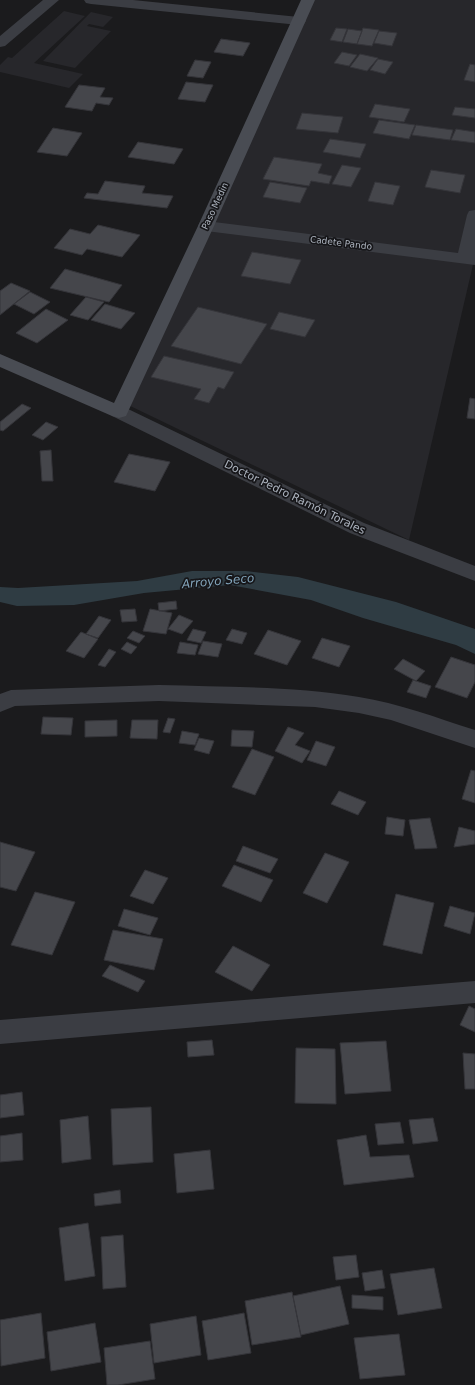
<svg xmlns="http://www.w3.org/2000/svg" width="475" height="1385" viewBox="0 0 475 1385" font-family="'DejaVu Sans',sans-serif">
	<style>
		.built { fill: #27272b }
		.water { fill: #2f3c43 }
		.building { fill: #45464b; stroke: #35353a }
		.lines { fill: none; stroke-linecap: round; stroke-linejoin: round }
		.street { fill: #3b3d43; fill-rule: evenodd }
		.secondary { fill: #494c53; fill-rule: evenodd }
		.labels { text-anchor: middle; stroke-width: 3.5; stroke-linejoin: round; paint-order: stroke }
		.far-street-label { font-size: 9px; fill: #acb3be; stroke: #161619 }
		.street-label { font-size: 11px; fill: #acb3be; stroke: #161619 }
		.water-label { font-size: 12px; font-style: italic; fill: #82a4ba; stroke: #161619 }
	</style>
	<rect width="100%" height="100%" fill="#1b1b1d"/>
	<path class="built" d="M 305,0 L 475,0 L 475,256 L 409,540 L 124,403 Z
		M 64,11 L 85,16 L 34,63 L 83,74 L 69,88 L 0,72 L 0,65 L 8,57 L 12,58 Z
		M 91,12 L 113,17 L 103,27 L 89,24 L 87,26 L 111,31 L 75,68 L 43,61 Z"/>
	<path class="water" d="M 192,571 L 246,571 L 298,577 L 396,602 L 475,629 L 475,654 L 456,645 L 363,618 L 311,600 L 230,585 L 144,593 L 74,605 L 17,606 L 0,602 L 0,587 L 18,588 L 137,581 Z"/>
	<path class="building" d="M 336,28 L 347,29 L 342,42 L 330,40 Z
		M 363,28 L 379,30 L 372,46 L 357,44 Z
		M 348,29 L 362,31 L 357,44 L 343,42 Z
		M 379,31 L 397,33 L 392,46 L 374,43 Z
		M 221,39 L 250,43 L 243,56 L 214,52 Z
		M 342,52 L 357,55 L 349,66 L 334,63 Z
		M 360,54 L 378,58 L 367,71 L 350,67 Z
		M 378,59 L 393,62 L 385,74 L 370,70 Z
		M 195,60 L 211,62 L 203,78 L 187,76 Z
		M 470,64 L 475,65 L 475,82 L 464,80 Z
		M 186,82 L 213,85 L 205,102 L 178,99 Z
		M 79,85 L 105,88 L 100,97 L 113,98 L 109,105 L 96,103 L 92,111 L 65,107 Z
		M 375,104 L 410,109 L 404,122 L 369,117 Z
		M 455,107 L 475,109 L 475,118 L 452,115 Z
		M 302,113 L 343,117 L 338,133 L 296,129 Z
		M 379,120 L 415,125 L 409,139 L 373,133 Z
		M 416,125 L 453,130 L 450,140 L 412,135 Z
		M 53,128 L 82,133 L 67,156 L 37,152 Z
		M 456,129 L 475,132 L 475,143 L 451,140 Z
		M 330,139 L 366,144 L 360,158 L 323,152 Z
		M 138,142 L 183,149 L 174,164 L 128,157 Z
		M 274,157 L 322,164 L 318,173 L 332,176 L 329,184 L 311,181 L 309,186 L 263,179 Z
		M 342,165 L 361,168 L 351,187 L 332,184 Z
		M 431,170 L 465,175 L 460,193 L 425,187 Z
		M 105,181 L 145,186 L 142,193 L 173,196 L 167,208 L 84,198 L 87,193 L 98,194 Z
		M 270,182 L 307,188 L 300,203 L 263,197 Z
		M 375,182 L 400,186 L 393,205 L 368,201 Z
		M 98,225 L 140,235 L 122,257 L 87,249 L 82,255 L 54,248 L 70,229 L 90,234 Z
		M 252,252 L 301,260 L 290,284 L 241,276 Z
		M 65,269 L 122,285 L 109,302 L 50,288 Z
		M 11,283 L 30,291 L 0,315 L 0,291 Z
		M 30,292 L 50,302 L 34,314 L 14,304 Z
		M 86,297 L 104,302 L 88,320 L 70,315 Z
		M 105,304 L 135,313 L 121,329 L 91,320 Z
		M 198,307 L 267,324 L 241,364 L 171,346 Z
		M 46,309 L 68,320 L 37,343 L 16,333 Z
		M 279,312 L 315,320 L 305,337 L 270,329 Z
		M 164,356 L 234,372 L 224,389 L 218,387 L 209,403 L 194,399 L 201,389 L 151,377 Z
		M 470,398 L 475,399 L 475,419 L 467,418 Z
		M 22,404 L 31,408 L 3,431 L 0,430 L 0,422 Z
		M 46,422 L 58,427 L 43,440 L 32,435 Z
		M 51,450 L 53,481 L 42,481 L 40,451 Z
		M 129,454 L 170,462 L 155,491 L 114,482 Z
		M 176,601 L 177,609 L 159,611 L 158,603 Z
		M 135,609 L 137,621 L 122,622 L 120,610 Z
		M 150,609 L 172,613 L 166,634 L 143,631 Z
		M 179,615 L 193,621 L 182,634 L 168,629 Z
		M 99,616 L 111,620 L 98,638 L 86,634 Z
		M 193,629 L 206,632 L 201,643 L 187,640 Z
		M 232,629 L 247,633 L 242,644 L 226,640 Z
		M 268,630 L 301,641 L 287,665 L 254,654 Z
		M 133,631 L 145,636 L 139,643 L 127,638 Z
		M 81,632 L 98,639 L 84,658 L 66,651 Z
		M 322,638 L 350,646 L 339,667 L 312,658 Z
		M 203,641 L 222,644 L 218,657 L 198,654 Z
		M 127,642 L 137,647 L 131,654 L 121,649 Z
		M 180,642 L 198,645 L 195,655 L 177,653 Z
		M 109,649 L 116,652 L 105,667 L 98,665 Z
		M 451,657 L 475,665 L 475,682 L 467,698 L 435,687 Z
		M 403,659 L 425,671 L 416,681 L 394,669 Z
		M 413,680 L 431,686 L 426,698 L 407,692 Z
		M 43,717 L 73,718 L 71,735 L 41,734 Z
		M 168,718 L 175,719 L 170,733 L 163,732 Z
		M 117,720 L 117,736 L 85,737 L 85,721 Z
		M 132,720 L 158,720 L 157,739 L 130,738 Z
		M 288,727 L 304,733 L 295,745 L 310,751 L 302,763 L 275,751 Z
		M 232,730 L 254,731 L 252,747 L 231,746 Z
		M 182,731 L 199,734 L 195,745 L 179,743 Z
		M 199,738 L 214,741 L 209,754 L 194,750 Z
		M 316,741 L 335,747 L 326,766 L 307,760 Z
		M 252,749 L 274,757 L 255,795 L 232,787 Z
		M 471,770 L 475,771 L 475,803 L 462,799 Z
		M 339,791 L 366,802 L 358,815 L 331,804 Z
		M 387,817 L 405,820 L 403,836 L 385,834 Z
		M 430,818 L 437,848 L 415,849 L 409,820 Z
		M 459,827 L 475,831 L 475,844 L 454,847 Z
		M 0,842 L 35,852 L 16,891 L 0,887 Z
		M 243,846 L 278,859 L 270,873 L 236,861 Z
		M 325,853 L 349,862 L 327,903 L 303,893 Z
		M 234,865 L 273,880 L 261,902 L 222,886 Z
		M 145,870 L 168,878 L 153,904 L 130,896 Z
		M 35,892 L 75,902 L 52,955 L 11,945 Z
		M 396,894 L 434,903 L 422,954 L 383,945 Z
		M 450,906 L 475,913 L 470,934 L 444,926 Z
		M 124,909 L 158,918 L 150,935 L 118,926 Z
		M 113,930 L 163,939 L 154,970 L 104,960 Z
		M 233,946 L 270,965 L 252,991 L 215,972 Z
		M 110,965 L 145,981 L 138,992 L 102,976 Z
		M 469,1006 L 475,1009 L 475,1032 L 460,1025 Z
		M 212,1040 L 214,1055 L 188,1057 L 187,1042 Z
		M 386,1041 L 391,1091 L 345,1094 L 340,1043 Z
		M 296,1048 L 335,1049 L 336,1104 L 295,1103 Z
		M 463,1053 L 475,1054 L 475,1089 L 465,1089 Z
		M 22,1092 L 24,1115 L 0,1118 L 0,1095 Z
		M 151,1107 L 153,1162 L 113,1165 L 111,1109 Z
		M 88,1116 L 91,1159 L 62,1163 L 60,1120 Z
		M 433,1118 L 438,1141 L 413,1144 L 409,1120 Z
		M 400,1122 L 404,1143 L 378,1145 L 375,1124 Z
		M 22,1133 L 23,1160 L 0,1162 L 0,1136 Z
		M 366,1135 L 370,1157 L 409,1155 L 414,1177 L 344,1185 L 337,1140 Z
		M 210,1150 L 214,1189 L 177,1193 L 174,1154 Z
		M 120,1190 L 121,1203 L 95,1206 L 94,1194 Z
		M 88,1223 L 95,1276 L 65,1281 L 59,1228 Z
		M 123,1235 L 126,1287 L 103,1289 L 101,1237 Z
		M 356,1255 L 359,1277 L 336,1280 L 333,1257 Z
		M 434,1268 L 442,1308 L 398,1315 L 390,1274 Z
		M 382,1270 L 385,1288 L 365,1291 L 362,1273 Z
		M 340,1286 L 349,1324 L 301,1335 L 293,1296 Z
		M 292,1292 L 301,1337 L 252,1345 L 245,1301 Z
		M 352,1295 L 383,1297 L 383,1310 L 352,1308 Z
		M 41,1313 L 45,1358 L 1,1366 L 0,1320 Z
		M 244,1313 L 251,1353 L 208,1360 L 202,1321 Z
		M 196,1316 L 201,1355 L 154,1363 L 150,1324 Z
		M 95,1323 L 101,1362 L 51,1371 L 47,1332 Z
		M 399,1334 L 405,1375 L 360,1379 L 354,1338 Z
		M 150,1341 L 155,1379 L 118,1385 L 107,1385 L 104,1348 Z"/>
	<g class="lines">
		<path class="street" d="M 43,0 L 59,0 L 5,46 L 0,47 L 0,36 Z
			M 84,0 L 133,0 L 299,17 L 304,18 L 306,21 L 304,24 L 299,25 L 91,4 L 86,3 Z
			M 475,210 L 475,265 L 206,231 L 200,230 L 198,226 L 200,222 L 206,221 L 458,253 L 467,215 L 469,211 Z
			M 119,406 L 126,408 L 364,523 L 475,566 L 475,581 L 350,533 L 112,416 L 110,412 L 112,408 Z
			M 159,685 C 225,687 293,686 359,697 C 398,703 437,718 475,730 L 475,748 L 391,720 L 359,713 L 315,707 L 159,701 L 15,706 L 0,712 L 0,694 L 11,690 Z
			M 475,981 L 475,1003 L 0,1044 L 0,1020 Z"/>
		<path class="secondary" d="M 301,0 L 315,0 L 214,226 L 126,416 L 119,418 L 112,416 L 0,367 L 0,354 L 114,403 L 198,226 Z"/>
	</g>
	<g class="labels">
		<g class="far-street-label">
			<text transform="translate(215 206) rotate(-65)" y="3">Paso Medin</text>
			<text transform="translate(341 243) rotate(7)" y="3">Cadete Pando</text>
		</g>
		<g class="street-label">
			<text transform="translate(295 497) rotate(26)" y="4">Doctor Pedro Ramón Torales</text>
		</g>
		<g class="water-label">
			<text transform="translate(218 581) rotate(-5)" y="4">Arroyo Seco</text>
		</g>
	</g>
</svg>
